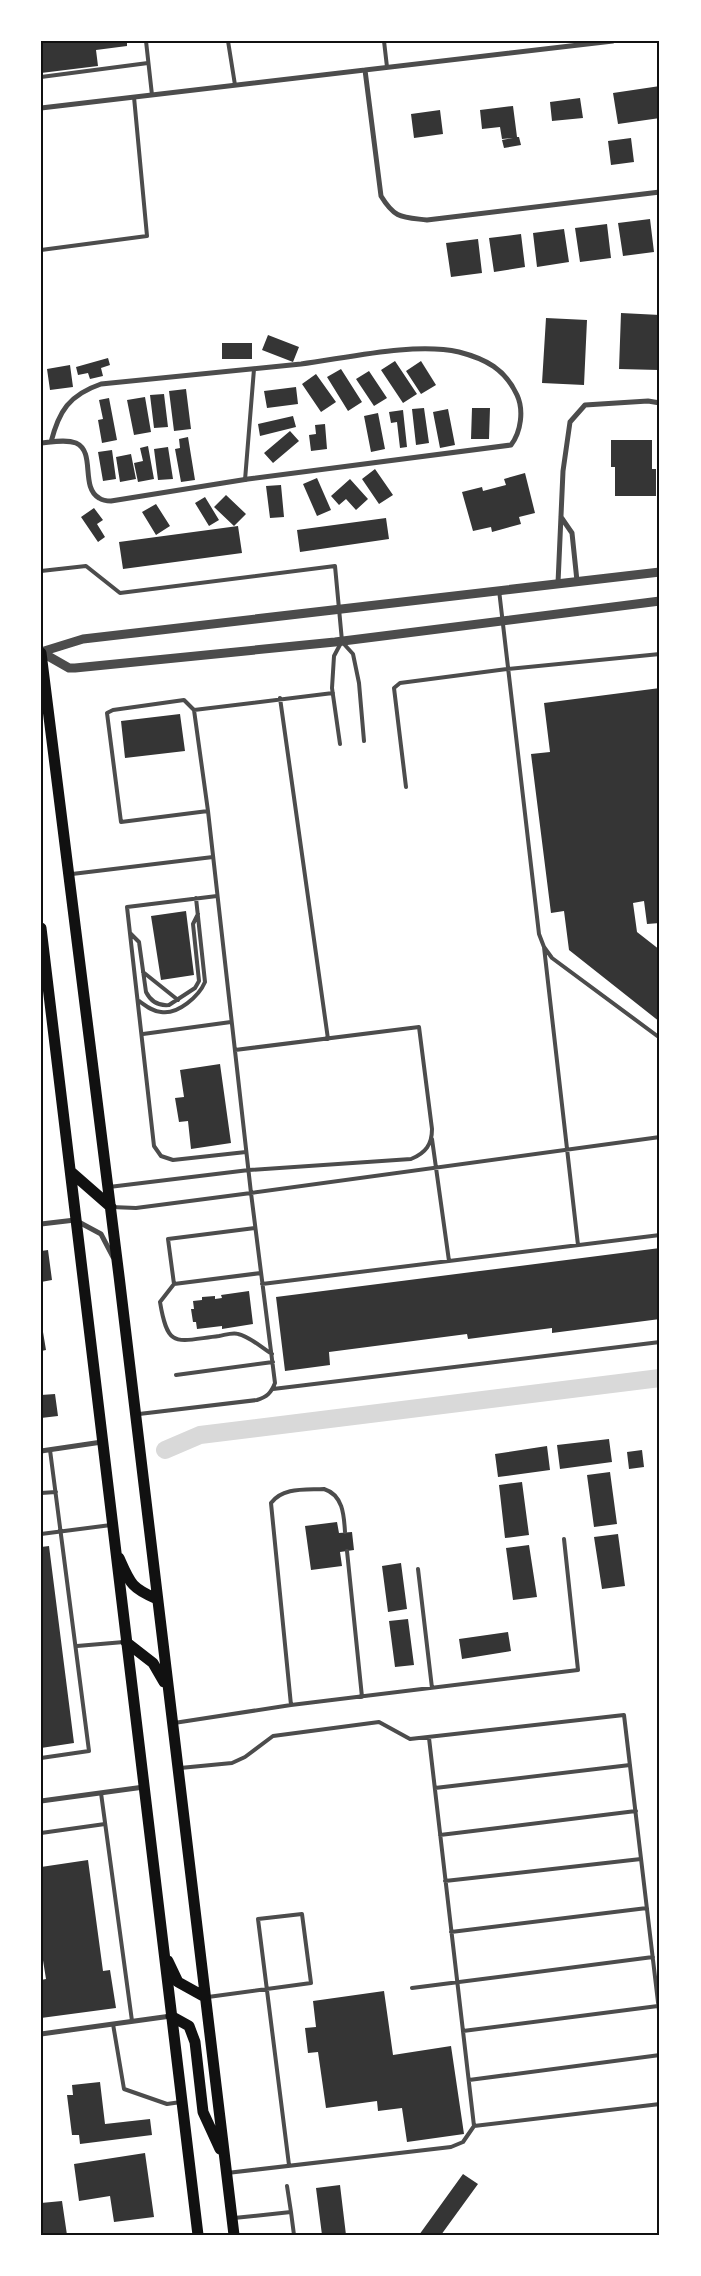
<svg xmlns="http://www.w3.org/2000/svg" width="701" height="2276" viewBox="0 0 701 2276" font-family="Mulish,sans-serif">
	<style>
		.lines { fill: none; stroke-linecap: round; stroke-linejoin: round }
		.canal { stroke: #d9d9d9; stroke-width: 18 }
		.building { fill: #353535 }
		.service { stroke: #4c4c4c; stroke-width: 4 }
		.minor { stroke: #4c4c4c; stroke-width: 5 }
		.tertiary { stroke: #4c4c4c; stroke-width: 9 }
		.primary { stroke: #111; stroke-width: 11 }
		.neatline { fill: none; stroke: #111; stroke-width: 2 }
	</style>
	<rect width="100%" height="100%" fill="#fff"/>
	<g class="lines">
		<path class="canal" d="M 165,1450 L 200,1435 L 660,1378"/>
	</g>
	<path class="building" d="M 41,41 L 127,41 L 127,46 L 96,50 L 98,66 L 41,73 Z
		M 660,86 L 660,118 L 618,124 L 613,93 Z
		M 580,98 L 583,118 L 552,121 L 550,102 Z
		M 513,106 L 517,137 L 519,137 L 521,145 L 504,148 L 502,140 L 513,138 L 502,139 L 500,127 L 482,129 L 480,110 Z
		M 440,110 L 443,134 L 414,138 L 411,114 Z
		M 631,138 L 634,162 L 611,165 L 608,141 Z
		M 650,219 L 654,252 L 623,256 L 618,223 Z
		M 607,224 L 611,258 L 580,262 L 575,228 Z
		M 564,229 L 569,262 L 537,267 L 533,233 Z
		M 521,234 L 525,267 L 494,272 L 489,238 Z
		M 478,239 L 482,273 L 451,277 L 446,243 Z
		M 621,313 L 660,315 L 659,370 L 619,369 Z
		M 546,318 L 587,320 L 584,385 L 542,383 Z
		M 268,335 L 299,347 L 293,362 L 262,350 Z
		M 222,343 L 252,343 L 252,359 L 222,359 Z
		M 108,358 L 110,365 L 101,368 L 103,376 L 90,379 L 88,373 L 78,375 L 76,367 Z
		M 395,361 L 417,394 L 403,403 L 381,370 Z
		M 421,361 L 436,385 L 421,394 L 406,371 Z
		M 70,365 L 73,387 L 50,390 L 47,369 Z
		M 341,369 L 362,402 L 348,411 L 327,377 Z
		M 369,371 L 387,398 L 374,406 L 356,379 Z
		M 316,374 L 336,402 L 321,412 L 302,384 Z
		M 296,387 L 298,404 L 267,408 L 264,391 Z
		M 186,389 L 191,429 L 174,431 L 169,391 Z
		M 164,394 L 168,427 L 154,428 L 150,395 Z
		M 145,397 L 151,432 L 134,435 L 127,400 Z
		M 109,398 L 117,440 L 102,443 L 98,420 L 103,419 L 99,400 Z
		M 424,408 L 429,443 L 416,445 L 412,409 Z
		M 472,408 L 490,408 L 489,439 L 471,439 Z
		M 448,409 L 455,445 L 440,448 L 433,412 Z
		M 403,410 L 407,447 L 400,448 L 397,422 L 391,423 L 389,412 Z
		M 378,413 L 385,449 L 371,452 L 364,416 Z
		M 293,416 L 296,427 L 260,436 L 258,424 Z
		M 325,424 L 327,449 L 311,451 L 309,435 L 316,434 L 315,425 Z
		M 290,431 L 299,441 L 273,463 L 264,453 Z
		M 188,437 L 195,480 L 181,482 L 175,449 L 180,448 L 179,439 Z
		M 611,440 L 652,440 L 652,469 L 656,469 L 656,496 L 615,496 L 615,467 L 611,467 Z
		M 148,446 L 154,479 L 138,482 L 134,463 L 143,461 L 140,448 Z
		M 168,447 L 173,479 L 158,480 L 154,449 Z
		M 112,450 L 116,479 L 103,481 L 98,452 Z
		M 131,454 L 136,479 L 120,482 L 116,457 Z
		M 375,469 L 393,495 L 379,504 L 362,479 Z
		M 525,473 L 535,513 L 519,517 L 521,524 L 492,532 L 491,527 L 473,531 L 462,492 L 482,487 L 483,491 L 506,485 L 504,479 Z
		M 317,478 L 331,510 L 317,516 L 303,484 Z
		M 350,479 L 368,499 L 356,510 L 346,499 L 339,505 L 331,496 Z
		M 281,485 L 284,517 L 270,518 L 266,486 Z
		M 226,495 L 246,514 L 234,526 L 214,507 Z
		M 205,497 L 219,520 L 209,526 L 195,503 Z
		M 156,504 L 170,526 L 156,535 L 142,512 Z
		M 94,508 L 103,520 L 97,524 L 105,537 L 98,542 L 81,517 Z
		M 386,518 L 389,539 L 300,552 L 297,530 Z
		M 238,526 L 242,553 L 123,569 L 119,542 Z
		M 660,688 L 660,923 L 647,924 L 644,901 L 633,903 L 637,932 L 660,950 L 660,1022 L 569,950 L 564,911 L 551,913 L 531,754 L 550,752 L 544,703 Z
		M 180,714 L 185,751 L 125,758 L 121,721 Z
		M 186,911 L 194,975 L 161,980 L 151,916 Z
		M 220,1064 L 231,1143 L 191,1149 L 188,1121 L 179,1122 L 175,1098 L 184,1097 L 180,1070 Z
		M 660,1248 L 660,1319 L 552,1333 L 552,1328 L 468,1339 L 467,1334 L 329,1352 L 330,1365 L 285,1371 L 276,1297 Z
		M 48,1250 L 52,1280 L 41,1282 L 41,1251 Z
		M 249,1291 L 253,1324 L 222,1329 L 222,1326 L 197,1329 L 196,1322 L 193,1322 L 191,1309 L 194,1309 L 193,1301 L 202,1300 L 202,1297 L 215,1296 L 215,1299 L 222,1298 L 221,1295 Z
		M 41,1320 L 46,1350 L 41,1351 Z
		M 55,1394 L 58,1416 L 41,1418 L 41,1395 Z
		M 609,1439 L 612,1462 L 560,1469 L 557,1445 Z
		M 547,1446 L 550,1470 L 498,1477 L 495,1454 Z
		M 642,1450 L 644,1467 L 629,1469 L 627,1452 Z
		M 610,1472 L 617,1524 L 594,1527 L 587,1475 Z
		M 522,1482 L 529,1535 L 505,1538 L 499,1485 Z
		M 337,1522 L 339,1533 L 352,1532 L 354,1550 L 340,1552 L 342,1566 L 311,1570 L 305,1526 Z
		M 618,1534 L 625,1586 L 602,1589 L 594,1537 Z
		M 529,1545 L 537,1597 L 513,1600 L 506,1548 Z
		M 49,1546 L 74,1743 L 41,1748 L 41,1547 Z
		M 401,1563 L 407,1609 L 388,1612 L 382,1566 Z
		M 408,1619 L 414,1665 L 395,1667 L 389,1621 Z
		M 508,1632 L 511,1651 L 462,1659 L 459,1639 Z
		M 88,1860 L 103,1971 L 110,1970 L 116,2008 L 41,2018 L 41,1980 L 46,1979 L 41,1948 L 41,1867 Z
		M 384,1991 L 393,2055 L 451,2046 L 464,2134 L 407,2142 L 402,2108 L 378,2111 L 377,2101 L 326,2108 L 318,2052 L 308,2053 L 305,2028 L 316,2027 L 313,2001 Z
		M 100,2082 L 105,2124 L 150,2119 L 152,2135 L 80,2144 L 79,2135 L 72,2135 L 67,2095 L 73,2095 L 72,2085 Z
		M 145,2153 L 154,2217 L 114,2222 L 110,2196 L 79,2201 L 74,2164 Z
		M 463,2174 L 478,2184 L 441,2235 L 419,2235 Z
		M 340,2185 L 346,2235 L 322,2235 L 316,2188 Z
		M 62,2201 L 67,2235 L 42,2235 L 41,2203 Z"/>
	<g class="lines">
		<path class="service" d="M 146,41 L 152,95
			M 228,41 L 235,85
			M 384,41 L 387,67
			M 41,77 L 148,63
			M 41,250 L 147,236 L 134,97
			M 245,480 L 254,369
			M 41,571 L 86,566 L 120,593 L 335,566 L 342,641 L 334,656 L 332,688 L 340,744
			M 499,590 L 539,934 L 544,947 L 552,958 L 660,1038
			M 343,643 L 353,654 L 359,683 L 364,741
			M 280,698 L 328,1039
			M 194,710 L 208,811 L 121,822 L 107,713 L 113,710 L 184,700 L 194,710 L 333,693
			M 406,787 L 394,688 L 400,683 L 507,669 L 660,654
			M 208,811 L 251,1193 L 660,1137
			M 72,874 L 213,857
			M 217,896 L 127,907 L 154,1146 L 161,1156 L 173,1160 L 246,1152
			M 130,933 L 139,942 L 146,992 C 151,1002 158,1006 169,1005 L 195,988 L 199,981 L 193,924 L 198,914
			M 544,947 L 578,1245
			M 143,972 L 178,1000
			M 139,1001 C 146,1006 152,1011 161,1012 C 178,1015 199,996 205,982 L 196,898
			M 143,1034 L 231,1022
			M 432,1139 L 449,1261
			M 109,1187 L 249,1170 L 411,1159 C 426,1153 432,1144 432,1129 L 419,1027 L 235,1050
			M 111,1207 L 136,1208 L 251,1193 L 275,1383 C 271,1393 267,1397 257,1400 L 139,1414
			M 255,1228 L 168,1239 L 174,1284 L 160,1302 C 168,1350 176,1341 219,1336 C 225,1335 233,1332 238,1334 C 249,1336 262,1348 272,1354
			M 174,1284 L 261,1273
			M 262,1284 L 660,1235
			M 176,1375 L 273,1362
			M 273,1389 L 660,1342
			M 41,1493 L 56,1492
			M 41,1534 L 111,1525
			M 347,1551 L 362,1697
			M 418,1569 L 432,1688
			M 77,1646 L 124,1642
			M 291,1705 L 578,1670 L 564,1539
			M 174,1723 L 291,1705 L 271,1503 C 283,1487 305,1490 324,1489 C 343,1495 344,1515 345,1532
			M 429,1738 L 474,2126
			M 41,1758 L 89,1751 L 50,1450
			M 180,1768 L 232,1763 L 245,1757 L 273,1736 L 379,1722 L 410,1739 L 624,1715 L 660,2019
			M 435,1788 L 630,1765
			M 101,1793 L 132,2021
			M 41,1833 L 105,1824
			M 440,1835 L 636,1811
			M 445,1881 L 641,1859
			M 451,1932 L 647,1908
			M 412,1988 L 653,1957
			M 208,1997 L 311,1983 L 302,1914 L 258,1919 L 289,2165
			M 113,2024 L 124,2089 L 167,2104 L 181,2102
			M 463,2031 L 658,2006
			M 469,2080 L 660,2055
			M 474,2126 L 660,2104
			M 227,2173 L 451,2147 L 463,2142 L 474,2126
			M 287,2186 L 291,2212
			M 234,2218 L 291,2212 L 294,2235"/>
		<path class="minor" d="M 365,70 L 381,196 C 395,219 402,217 427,220 L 660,192
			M 41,108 L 613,41
			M 41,443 C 52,442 66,439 76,443 C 96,452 80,487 99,498 C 102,500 107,501 111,501 L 248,479 L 511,445 C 521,432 524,410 517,395 C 505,369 486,359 459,352 C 414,342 347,358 301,364 C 234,371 167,377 101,384 C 69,395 59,411 51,442
			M 561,517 L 572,533 L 577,581
			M 558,583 L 563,471 L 570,422 L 585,405 L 648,401 L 660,403
			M 41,1224 L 75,1220 L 101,1234 L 113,1257
			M 41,1451 L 102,1442
			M 41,1801 L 144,1787
			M 41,2034 L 171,2016"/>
		<path class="tertiary" d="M 41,652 L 69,668 L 75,668 L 335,642 L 660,601
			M 41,652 L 83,639 L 660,572"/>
		<path class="primary" d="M 41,653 C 109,1180 171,1707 234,2235
			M 41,928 L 198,2235
			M 71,1172 L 111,1207
			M 119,1558 C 130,1583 131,1588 157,1599
			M 126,1642 L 153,1663 L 164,1682
			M 168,1961 L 178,1982 L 205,1997
			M 171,2016 L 189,2026 L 195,2042 L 203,2112 L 220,2149"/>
	</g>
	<rect width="701" height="2276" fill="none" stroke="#ffffff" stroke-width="85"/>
	<rect x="42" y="42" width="616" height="2192" class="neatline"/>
</svg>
